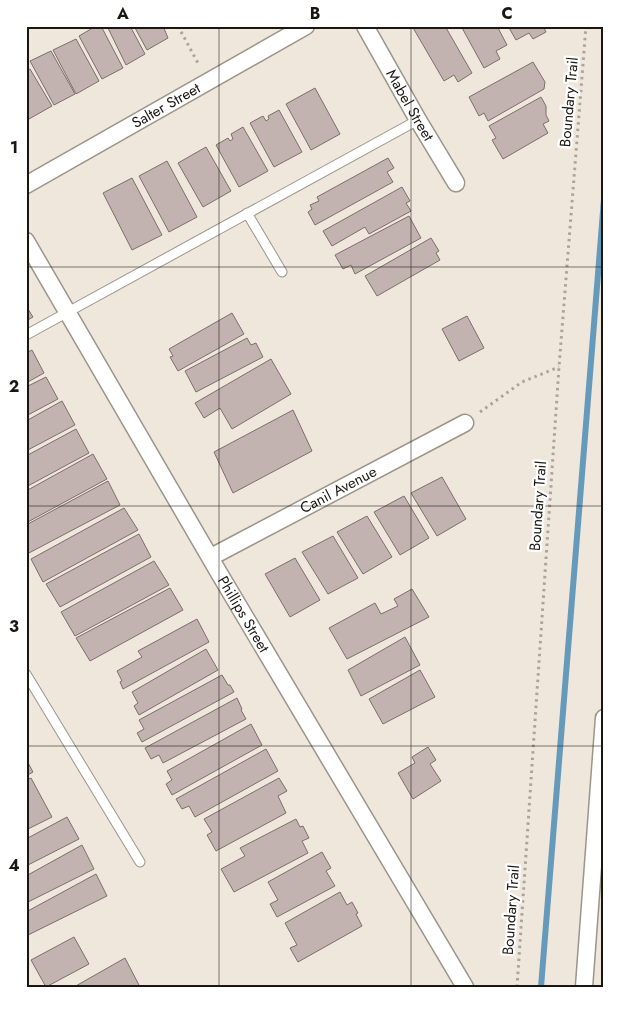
<svg xmlns="http://www.w3.org/2000/svg" width="630" height="1013" viewBox="0 0 630 1013" font-family="Jost,sans-serif">
	<style>
		.lines { fill: none; stroke-linecap: round; stroke-linejoin: round }
		.stream { stroke: #669aba; stroke-width: 6 }
		.building { fill: #c2b2b0; stroke: #7d6e6d }
		.lane-casing { stroke: #9d958a; stroke-width: 11 }
		.street-casing { stroke: #9d958a; stroke-width: 19 }
		.path { stroke: #aaa49a; stroke-width: 3; stroke-dasharray: 2.5 4; stroke-linecap: butt }
		.lane { stroke: #fff; stroke-width: 9 }
		.street { stroke: #fff; stroke-width: 16 }
		.grid { fill: none; stroke: #1a1713; stroke-width: 1; stroke-opacity: 0.55 }
		.labels { text-anchor: middle; stroke-width: 4.5; stroke-linejoin: round; paint-order: stroke }
		.street-label { font-size: 15px; fill: #1a1713; stroke: #fff }
		.neatline { fill: none; stroke: #1a1713; stroke-width: 2 }
		.grid-label { font-size: 16px; text-anchor: middle; font-weight: bold; fill: #1a1713 }
	</style>
	<rect width="100%" height="100%" fill="#efe7db"/>
	<g class="lines">
		<path class="stream" d="M 541,987 L 604,199"/>
	</g>
	<path class="building" d="M 96,26 L 101,26 L 123,68 L 102,79 L 79,36 Z
		M 107,26 L 130,26 L 145,54 L 126,65 Z
		M 134,26 L 163,26 L 168,38 L 147,50 Z
		M 412,26 L 445,26 L 472,73 L 458,82 L 454,75 L 444,81 Z
		M 461,26 L 497,26 L 507,45 L 496,51 L 500,59 L 484,68 Z
		M 508,26 L 543,26 L 546,32 L 533,39 L 529,33 L 516,40 Z
		M 76,39 L 99,81 L 76,94 L 53,50 Z
		M 51,51 L 75,94 L 54,105 L 30,61 Z
		M 533,62 L 545,82 L 544,89 L 488,121 L 484,113 L 479,116 L 469,97 Z
		M 30,69 L 52,106 L 29,119 L 26,114 L 26,71 Z
		M 315,88 L 340,134 L 311,150 L 286,104 Z
		M 541,97 L 546,106 L 546,115 L 549,121 L 543,124 L 548,133 L 503,159 L 492,140 L 496,138 L 489,126 Z
		M 279,110 L 302,152 L 274,167 L 250,123 L 263,116 L 266,121 L 269,119 L 268,116 Z
		M 243,127 L 268,171 L 239,187 L 216,145 L 228,138 L 230,141 L 233,139 L 231,134 Z
		M 206,147 L 231,191 L 203,207 L 178,163 Z
		M 388,158 L 394,168 L 387,172 L 393,182 L 315,225 L 308,212 L 312,209 L 310,205 L 319,201 L 317,197 Z
		M 167,161 L 197,217 L 169,232 L 139,176 Z
		M 132,178 L 162,235 L 132,250 L 103,193 Z
		M 402,187 L 410,201 L 406,203 L 411,211 L 369,234 L 365,227 L 332,246 L 323,231 Z
		M 409,216 L 421,238 L 355,274 L 351,265 L 343,269 L 335,255 Z
		M 431,238 L 439,251 L 436,253 L 440,260 L 377,296 L 365,276 Z
		M 26,306 L 33,317 L 26,321 Z
		M 232,313 L 244,334 L 178,371 L 170,357 L 173,356 L 169,349 Z
		M 467,316 L 484,348 L 459,361 L 442,329 Z
		M 247,338 L 251,345 L 256,343 L 263,357 L 196,392 L 185,371 Z
		M 32,350 L 44,373 L 26,383 L 26,353 Z
		M 271,359 L 291,394 L 232,429 L 220,408 L 204,418 L 195,403 Z
		M 46,377 L 58,399 L 26,416 L 26,387 Z
		M 62,401 L 75,425 L 26,451 L 26,421 Z
		M 293,410 L 312,451 L 233,493 L 214,452 Z
		M 76,429 L 89,453 L 26,487 L 26,456 Z
		M 93,454 L 107,479 L 26,523 L 26,491 Z
		M 442,477 L 466,519 L 437,536 L 411,493 Z
		M 108,481 L 120,505 L 27,554 L 26,552 L 26,525 Z
		M 404,496 L 429,538 L 400,555 L 374,512 Z
		M 124,508 L 138,530 L 43,582 L 31,559 Z
		M 367,516 L 392,557 L 363,574 L 337,532 Z
		M 139,534 L 151,557 L 60,607 L 46,584 Z
		M 333,536 L 358,578 L 328,594 L 302,552 Z
		M 295,558 L 320,600 L 290,617 L 265,574 Z
		M 154,561 L 169,585 L 75,636 L 61,612 Z
		M 170,588 L 183,610 L 90,661 L 76,638 Z
		M 412,589 L 429,617 L 347,659 L 329,628 L 375,603 L 381,614 L 398,606 L 394,599 Z
		M 197,619 L 209,642 L 123,689 L 120,682 L 122,681 L 117,671 L 142,657 L 138,651 Z
		M 405,637 L 420,665 L 361,696 L 348,670 Z
		M 206,649 L 218,670 L 139,715 L 134,706 L 138,703 L 132,692 Z
		M 420,670 L 435,697 L 383,724 L 369,699 Z
		M 222,675 L 228,685 L 230,685 L 234,692 L 142,742 L 137,733 L 144,729 L 139,720 Z
		M 237,698 L 242,709 L 241,710 L 246,719 L 163,763 L 159,755 L 151,759 L 145,748 Z
		M 251,724 L 262,745 L 172,795 L 166,784 L 172,780 L 167,771 Z
		M 428,747 L 436,760 L 430,764 L 441,781 L 413,799 L 398,773 L 415,763 L 412,757 Z
		M 266,749 L 278,771 L 195,817 L 189,806 L 182,809 L 176,799 Z
		M 26,759 L 33,772 L 26,776 Z
		M 31,778 L 52,817 L 26,830 L 26,780 Z
		M 279,778 L 287,791 L 278,796 L 286,813 L 216,851 L 207,835 L 212,832 L 204,819 Z
		M 67,817 L 79,839 L 26,866 L 26,839 Z
		M 296,819 L 300,827 L 303,826 L 309,838 L 302,841 L 308,853 L 234,892 L 221,869 L 245,856 L 240,848 Z
		M 82,845 L 94,869 L 26,903 L 26,876 Z
		M 322,852 L 331,868 L 326,871 L 335,886 L 277,917 L 270,904 L 278,900 L 268,882 Z
		M 96,874 L 107,896 L 26,936 L 26,912 Z
		M 340,892 L 347,905 L 352,902 L 358,913 L 356,914 L 362,926 L 298,962 L 290,948 L 297,945 L 285,923 Z
		M 74,937 L 89,964 L 46,987 L 31,960 Z
		M 125,958 L 140,987 L 74,987 Z"/>
	<g class="lines">
		<g class="lane-casing">
			<path id="lane" d="M 247,213 L 282,272
				M 26,335 L 418,120
				M 26,674 L 140,862"/>
		</g>
		<g class="street-casing">
			<g id="street">
				<path id="s1" d="M 365,26 L 418,120 L 456,183"/>
				<path id="s2" d="M 26,185 L 306,26"/>
				<path id="s3" d="M 26,241 L 219,573 L 465,987"/>
				<path id="s4" d="M 211,557 L 465,423"/>
				<path d="M 584,987 L 604,718"/>
			</g>
		</g>
		<path class="path" d="M 178,26 L 199,65
			M 480,412 L 522,382 L 559,367
			M 517,987 L 559,367 L 586,26"/>
		<use href="#lane" class="lane"/>
		<use href="#street" class="street"/>
	</g>
	<path class="grid" d="M 219,26 L 219,987M 411,26 L 411,987M 26,267 L 604,267M 26,506 L 604,506M 26,746 L 604,746"/>
	<g class="labels">
		<g class="street-label">
			<text transform="translate(569 102) rotate(-85)" y="5">Boundary Trail</text>
			<text dy="5" stroke="none"><textPath href="#s1" startOffset="91">Mabel Street</textPath></text>
			<text dy="5" stroke="none"><textPath href="#s2" startOffset="161">Salter Street</textPath></text>
			<text dy="5" stroke="none"><textPath href="#s4" startOffset="144">Canil Avenue</textPath></text>
			<text transform="translate(538 506) rotate(-86)" y="5">Boundary Trail</text>
			<text dy="5" stroke="none"><textPath href="#s3" startOffset="432">Phillips Street</textPath></text>
			<text transform="translate(511 910) rotate(-86)" y="5">Boundary Trail</text>
		</g>
	</g>
	<rect width="630" height="1013" fill="none" stroke="#ffffff" stroke-width="55"/>
	<rect x="28" y="28" width="574" height="958" class="neatline"/>
	<g class="grid-label">
		<text x="123" y="19">A</text>
		<text x="315" y="19">B</text>
		<text x="507" y="19">C</text>
		<text x="14" y="153">1</text>
		<text x="14" y="392">2</text>
		<text x="14" y="632">3</text>
		<text x="14" y="871">4</text>
	</g>
</svg>
